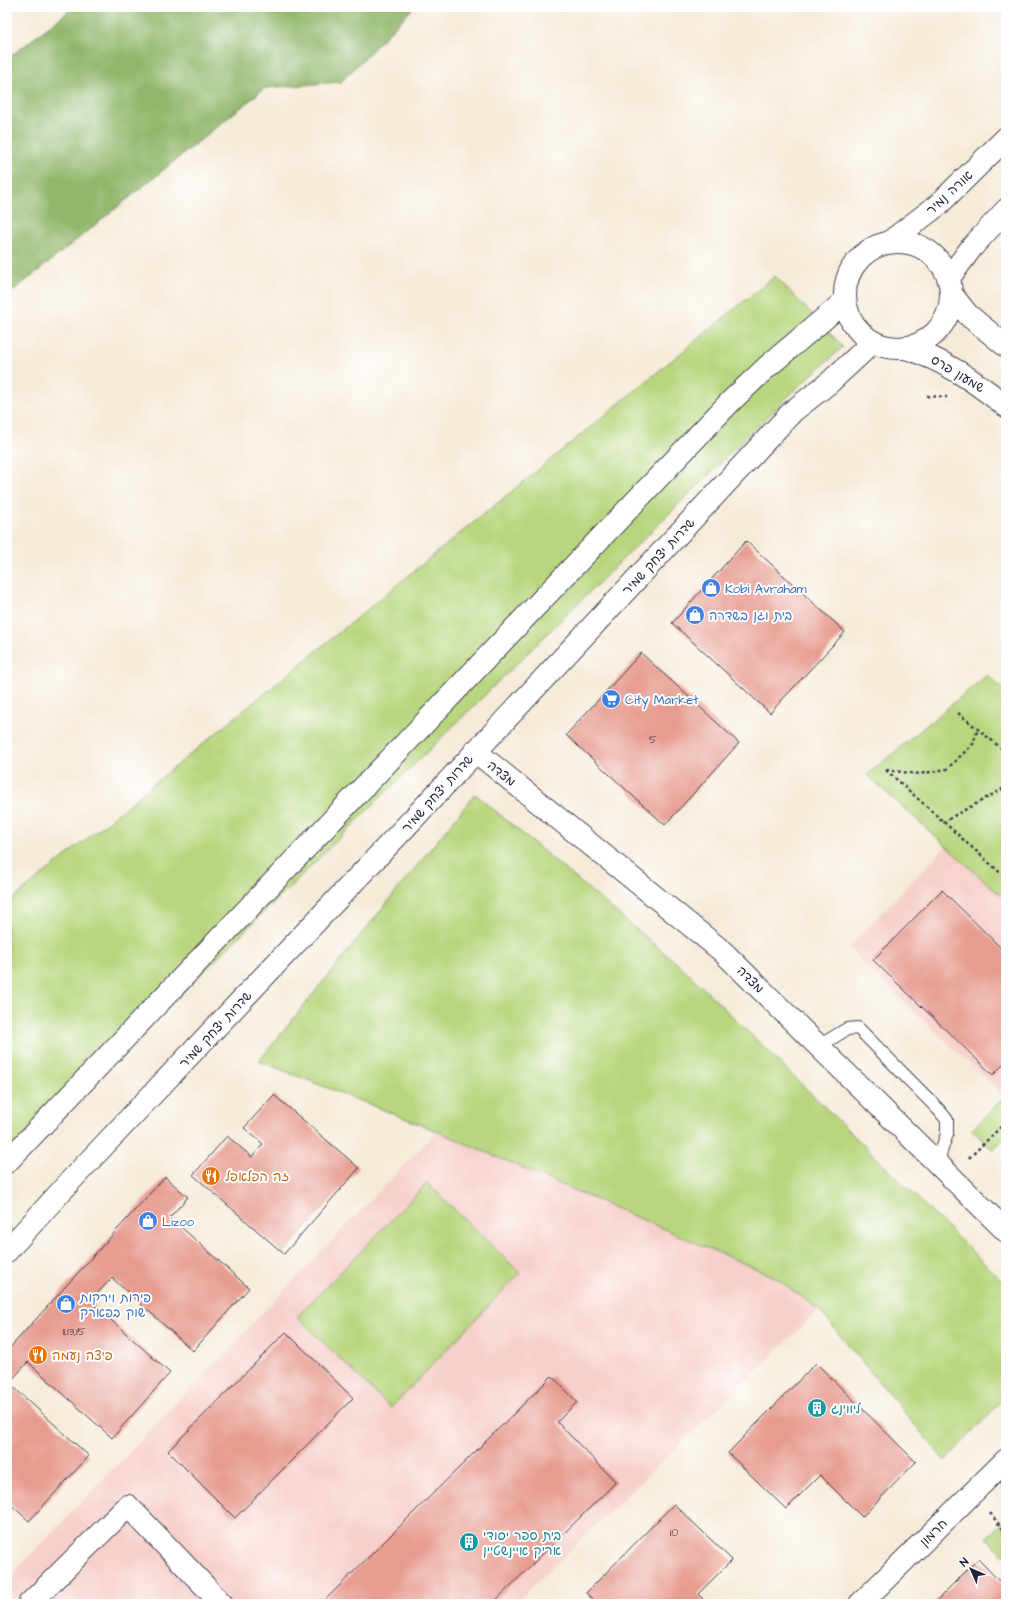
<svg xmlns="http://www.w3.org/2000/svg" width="1013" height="1611" viewBox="0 0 1013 1611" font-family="'Architects Daughter','Playpen Sans Hebrew',sans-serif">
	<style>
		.built { fill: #f7d0cb }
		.green { fill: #b7d67d; stroke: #6c7c5c }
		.forest { fill: #91b76c; stroke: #5a6c54 }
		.building { fill: #e79c90 }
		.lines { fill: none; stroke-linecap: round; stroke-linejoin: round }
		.service-casing { stroke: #424053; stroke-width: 14 }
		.minor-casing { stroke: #424053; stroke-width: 24 }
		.tertiary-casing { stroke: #424053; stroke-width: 24 }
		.path { stroke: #424053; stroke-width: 2.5; stroke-dasharray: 3 3; stroke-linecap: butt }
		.service { stroke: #fff; stroke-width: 12 }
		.minor { stroke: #fff; stroke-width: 22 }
		.tertiary { stroke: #fff; stroke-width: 22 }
		.labels { text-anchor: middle; stroke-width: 4; stroke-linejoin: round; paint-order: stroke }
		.number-label { font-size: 11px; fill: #534050 }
		.street-label { font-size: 13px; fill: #22223b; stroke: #fff }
		.shop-label { font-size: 13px; fill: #366cbe; stroke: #fff; text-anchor: start }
		.food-label { font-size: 13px; fill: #c56008; stroke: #fff; text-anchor: start }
		.culture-label { font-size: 13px; fill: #0d838f; stroke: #fff; text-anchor: start }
	</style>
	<rect width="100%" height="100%" fill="#fff"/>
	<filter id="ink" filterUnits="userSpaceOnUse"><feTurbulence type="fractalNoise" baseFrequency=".025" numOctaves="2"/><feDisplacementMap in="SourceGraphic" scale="8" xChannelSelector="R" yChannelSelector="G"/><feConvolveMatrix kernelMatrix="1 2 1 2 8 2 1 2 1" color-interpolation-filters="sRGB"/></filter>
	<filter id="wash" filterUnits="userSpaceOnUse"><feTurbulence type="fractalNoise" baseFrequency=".012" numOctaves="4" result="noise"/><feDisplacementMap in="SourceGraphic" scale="16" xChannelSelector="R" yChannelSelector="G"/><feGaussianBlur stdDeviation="0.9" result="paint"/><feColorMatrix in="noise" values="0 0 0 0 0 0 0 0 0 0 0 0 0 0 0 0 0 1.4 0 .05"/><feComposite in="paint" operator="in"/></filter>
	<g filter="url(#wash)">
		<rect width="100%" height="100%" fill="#f6ebd8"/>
		<path class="built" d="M 946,846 L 1006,900 L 1006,1095 L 1005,1097 L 848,948 Z
			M 437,1131 L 775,1277 L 819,1310 L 514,1604 L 7,1604 L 7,1580 Z"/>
		<path class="green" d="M 775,276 L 843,347 L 801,384 L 7,1165 L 7,904 Z
			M 987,675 L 1006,691 L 1006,900 L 867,775 Z
			M 475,794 L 685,970 L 1006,1285 L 1006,1396 L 945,1461 L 819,1310 L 775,1277 L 437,1131 L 259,1061 Z
			M 1006,1095 L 1006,1137 L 993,1150 L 972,1130 Z
			M 427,1183 L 520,1273 L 391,1408 L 297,1317 Z
			M 1006,1519 L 1006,1557 L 986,1538 Z"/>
		<path class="forest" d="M 74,7 L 414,7 L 341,82 L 265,88 L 7,296 L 7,59 Z"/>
		<g id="blocks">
			<path class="building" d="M 746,541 L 845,632 L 770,713 L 672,623 Z
				M 641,653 L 739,743 L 665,825 L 566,735 Z
				M 942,890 L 1006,953 L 1006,1062 L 993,1075 L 873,960 Z
				M 274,1095 L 359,1168 L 284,1254 L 193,1175 L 227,1136 L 252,1157 L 263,1144 L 244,1128 Z
				M 165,1177 L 188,1197 L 170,1217 L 249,1288 L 193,1351 L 112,1278 L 90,1301 L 170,1373 L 112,1438 L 28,1362 L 9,1383 L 89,1456 L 29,1521 L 7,1501 L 7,1351 Z
				M 286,1332 L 353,1398 L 235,1518 L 168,1451 Z
				M 816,1363 L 916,1462 L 862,1517 L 820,1475 L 786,1509 L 728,1453 Z
				M 552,1376 L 577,1402 L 557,1422 L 616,1482 L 492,1604 L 322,1603 Z
				M 674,1504 L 732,1560 L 698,1594 L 708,1604 L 598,1604 L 586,1593 Z
				M 978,1559 L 1006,1588 L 1006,1604 L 933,1604 Z"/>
		</g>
	</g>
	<g filter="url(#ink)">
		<use href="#blocks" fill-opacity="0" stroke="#424053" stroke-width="1"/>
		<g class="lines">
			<g class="service-casing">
				<path id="service" d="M 819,1046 L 847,1029 L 858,1028 L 938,1109 L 947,1120 L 947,1134 L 937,1163"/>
			</g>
			<g class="minor-casing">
				<path id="minor" d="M 475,751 L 722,951 L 1006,1231
					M 29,1604 L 128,1506 L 222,1604
					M 860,1604 L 1006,1460"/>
			</g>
			<g class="tertiary-casing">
				<path id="tertiary" d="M845 295a53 53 0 1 1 106 0a53 53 0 1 1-106 0Z
					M 888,243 L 938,205 L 1006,138
					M 949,278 L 972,247 L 1006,210
					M 952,295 L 968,315 L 1006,346
					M 906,348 C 946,361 973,380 1006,406
					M 7,1162 L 730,402 L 767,367 L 845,301
					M 7,1251 L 75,1176 L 413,819 L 793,411 L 830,382 L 873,342"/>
			</g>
			<path class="path" d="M 927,396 L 947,397
				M 958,713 L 1006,752
				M 886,770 L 1006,878
				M 886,770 L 919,774 L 947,769 L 973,744 L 978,729
				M 943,822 L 1006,787
				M 969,1158 L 1006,1122
				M 990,1513 L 1006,1533"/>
			<use href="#service" class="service"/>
			<use href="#minor" class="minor"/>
			<use href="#tertiary" class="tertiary"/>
		</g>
	</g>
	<defs>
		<g id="shop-disc" transform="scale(1)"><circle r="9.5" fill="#3f7fe0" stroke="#fff"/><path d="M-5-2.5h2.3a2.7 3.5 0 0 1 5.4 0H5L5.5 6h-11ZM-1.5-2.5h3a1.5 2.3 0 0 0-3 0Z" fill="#fff"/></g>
		<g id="supermarket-disc" transform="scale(1)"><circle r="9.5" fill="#3f7fe0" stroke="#fff"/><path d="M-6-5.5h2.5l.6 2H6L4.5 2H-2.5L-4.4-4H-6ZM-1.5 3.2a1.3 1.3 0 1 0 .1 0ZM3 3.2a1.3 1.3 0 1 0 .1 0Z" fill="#fff"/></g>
		<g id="restaurant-disc" transform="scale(1)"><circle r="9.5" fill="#e8710a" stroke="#fff"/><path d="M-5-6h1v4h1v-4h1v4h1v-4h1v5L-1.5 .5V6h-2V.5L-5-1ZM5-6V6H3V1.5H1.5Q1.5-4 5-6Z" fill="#fff"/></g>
		<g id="building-disc" transform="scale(1)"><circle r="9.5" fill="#0f9aa8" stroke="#fff"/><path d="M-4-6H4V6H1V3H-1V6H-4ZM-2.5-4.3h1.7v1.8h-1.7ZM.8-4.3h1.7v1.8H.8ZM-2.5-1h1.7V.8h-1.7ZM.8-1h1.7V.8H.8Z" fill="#fff"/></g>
	</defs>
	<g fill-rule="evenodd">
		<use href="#shop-disc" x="711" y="588"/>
		<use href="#shop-disc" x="695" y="615"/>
		<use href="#supermarket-disc" x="611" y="699"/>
		<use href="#restaurant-disc" x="211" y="1176"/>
		<use href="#shop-disc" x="148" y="1221"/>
		<use href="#shop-disc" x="66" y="1304"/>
		<use href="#restaurant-disc" x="38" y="1355"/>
		<use href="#building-disc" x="817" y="1408"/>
		<use href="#building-disc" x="469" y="1542"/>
	</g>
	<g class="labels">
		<g class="number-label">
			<text x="653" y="743">5</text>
			<text x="74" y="1335">11,13,15</text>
			<text x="674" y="1536">10</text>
		</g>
		<g class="street-label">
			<text transform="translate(949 192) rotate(-43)" y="5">אורה נמיר</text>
			<text transform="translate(958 373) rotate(31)" y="5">שמעון פרס</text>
			<text transform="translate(658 556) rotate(-47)" y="5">שדרות יצחק שמיר</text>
			<text transform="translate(502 773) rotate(39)" y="5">מצדה</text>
			<text transform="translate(437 793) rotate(-48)" y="5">שדרות יצחק שמיר</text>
			<text transform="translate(751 979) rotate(45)" y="5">מצדה</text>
			<text transform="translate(215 1029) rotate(-47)" y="5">שדרות יצחק שמיר</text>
			<text transform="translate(933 1532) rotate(-45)" y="5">חרמון</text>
		</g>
		<g class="shop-label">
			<text x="725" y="593">Kobi Avraham</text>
			<text x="709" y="620">בית וגן בשדרה</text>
			<text x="625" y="704">City Market</text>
			<text x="162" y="1226">Lizoo</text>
			<text x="80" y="1302">פירות וירקות<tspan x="80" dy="15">שוק בפארק</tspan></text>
		</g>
		<g class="food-label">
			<text x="225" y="1181">זה הפלאפל</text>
			<text x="52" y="1360">פיצה נעמה</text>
		</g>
		<g class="culture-label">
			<text x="831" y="1413">ליווינג</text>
			<text x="483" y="1540">בית ספר יסודי<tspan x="483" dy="15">אריק איינשטיין</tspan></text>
		</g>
	</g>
	<rect width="1013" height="1611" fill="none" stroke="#fff" stroke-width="24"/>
	<g transform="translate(971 1569) rotate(315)" stroke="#ffffff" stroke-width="3" paint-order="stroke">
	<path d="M0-3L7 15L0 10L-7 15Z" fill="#22223b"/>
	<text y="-6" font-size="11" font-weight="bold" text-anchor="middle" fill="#22223b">N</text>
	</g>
</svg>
